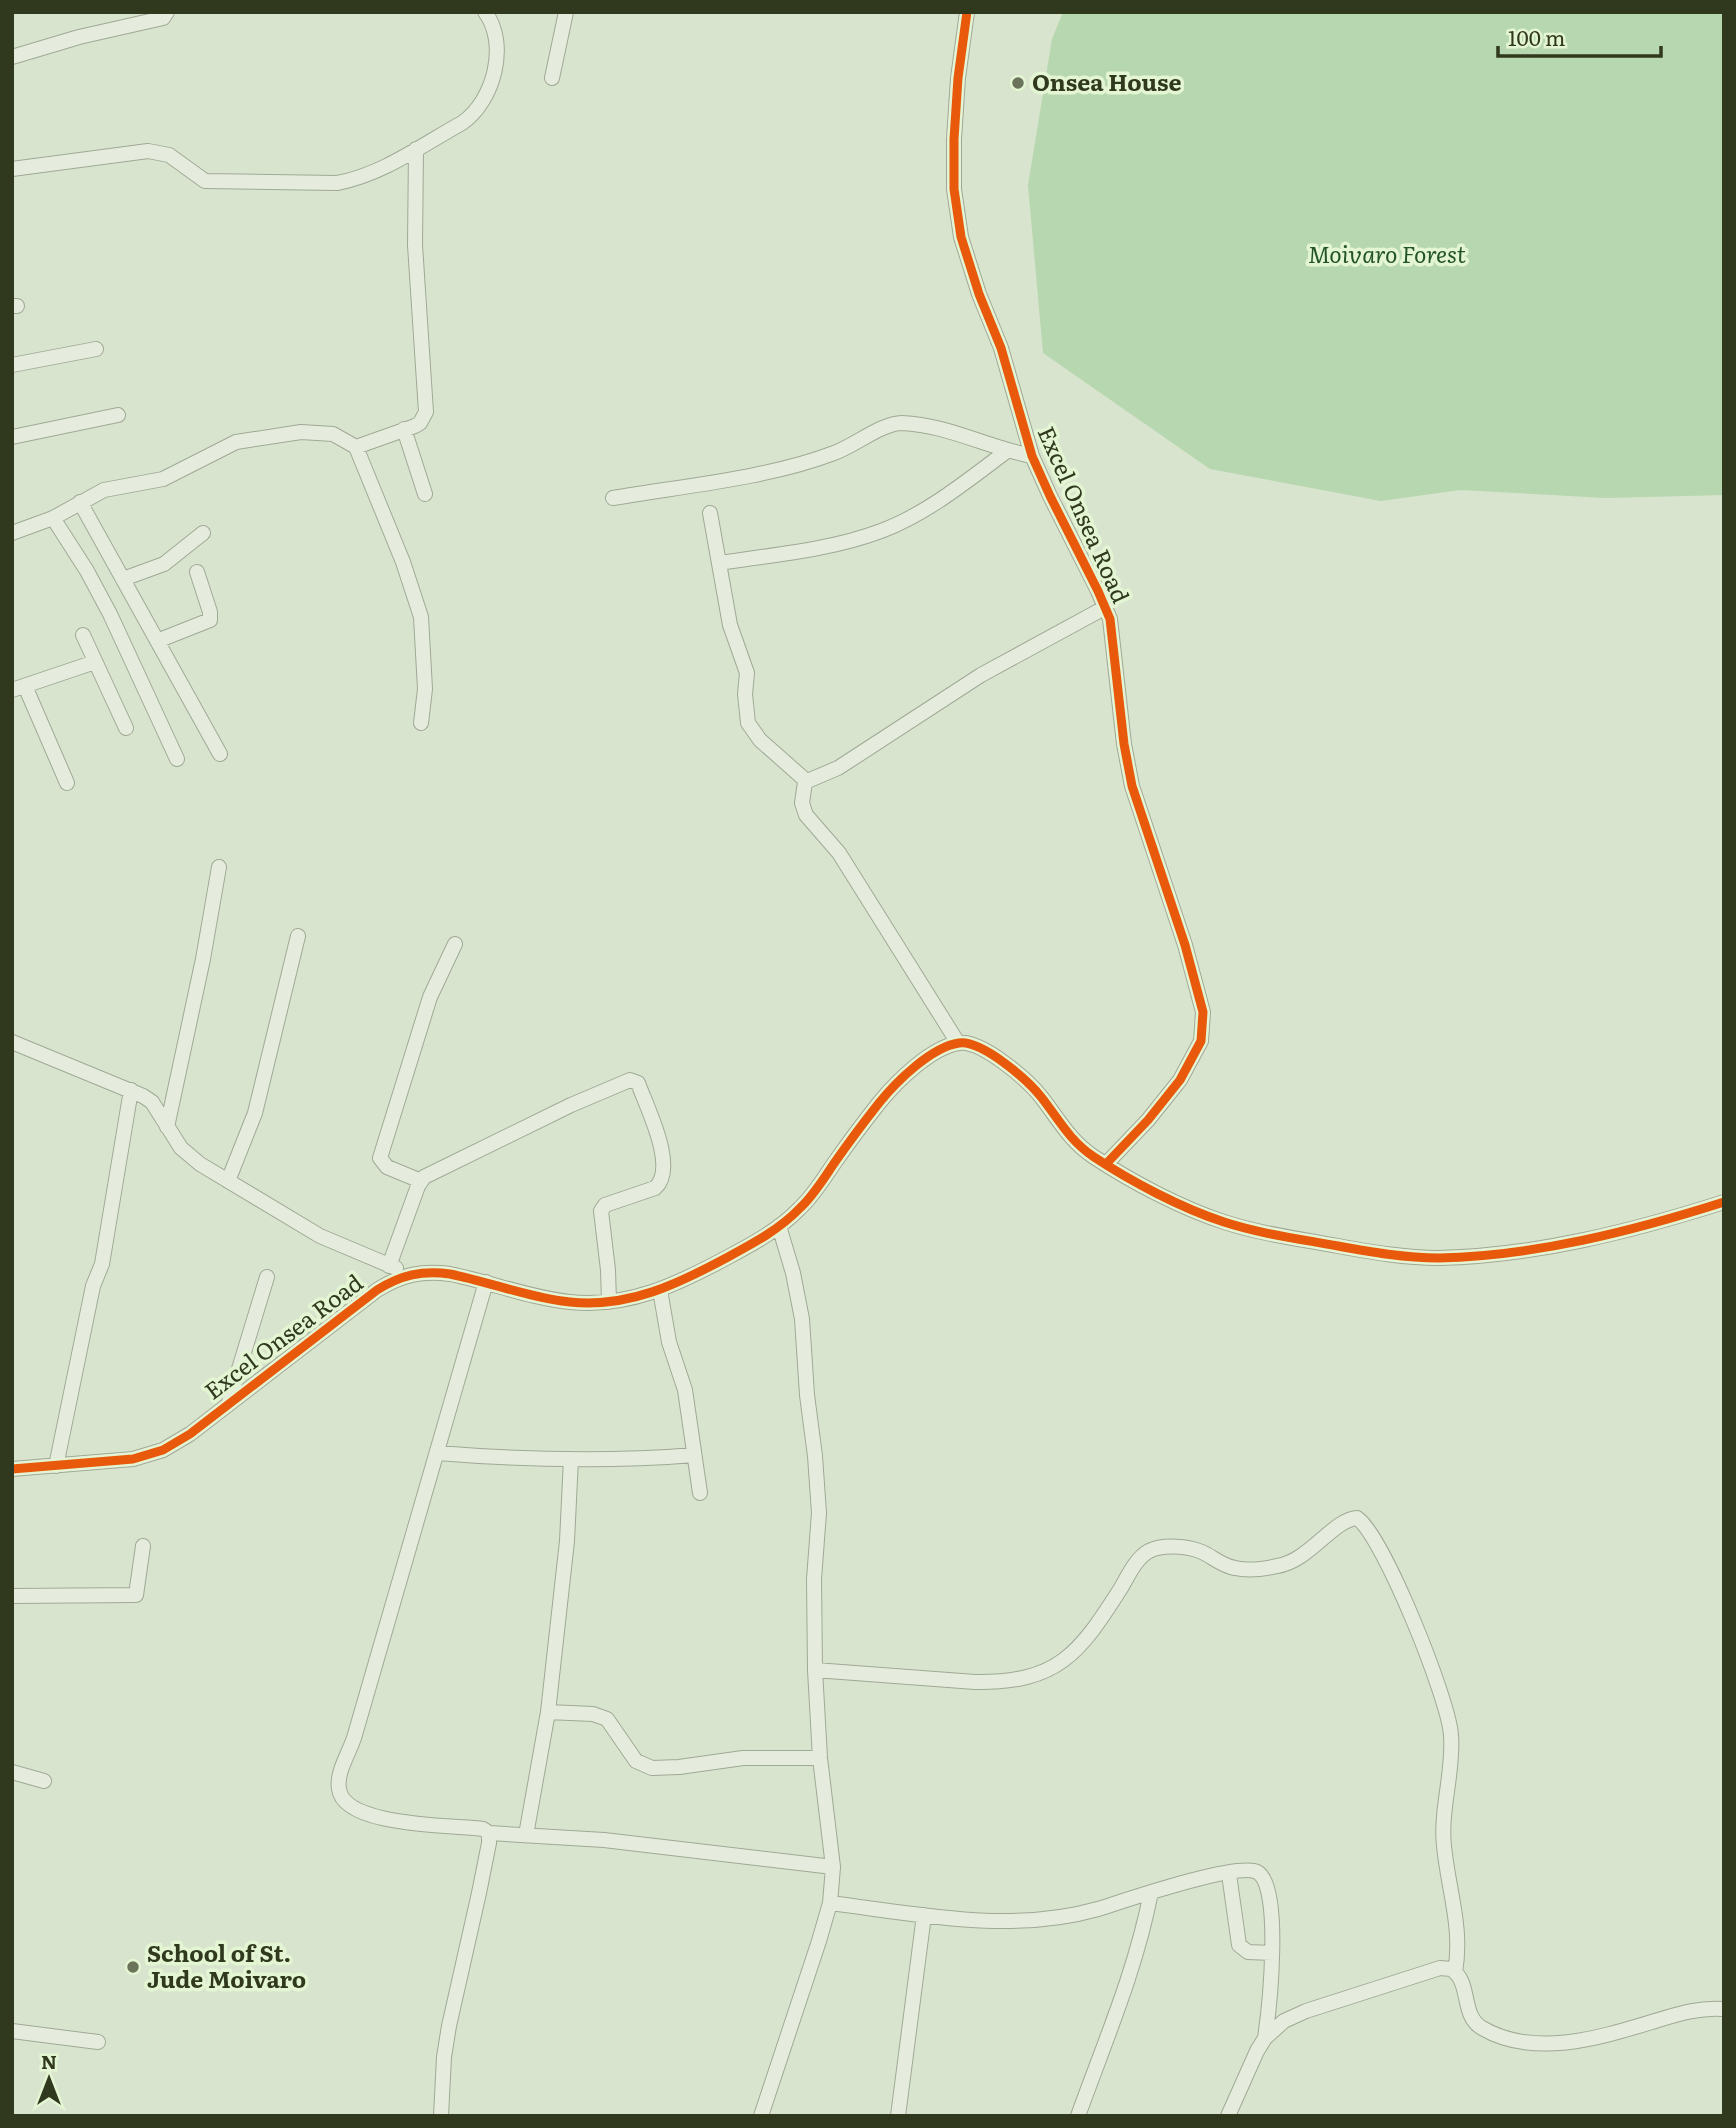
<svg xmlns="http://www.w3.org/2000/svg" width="1736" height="2128" viewBox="0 0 1736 2128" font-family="Literata,serif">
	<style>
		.green { fill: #b6d7af }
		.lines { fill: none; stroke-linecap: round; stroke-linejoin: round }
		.minor-casing { stroke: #a0a995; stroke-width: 16 }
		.minor { stroke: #e5ecde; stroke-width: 14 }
		.cycleway-casing { stroke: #e3f5d2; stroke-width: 13 }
		.cycleway { stroke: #e8590c; stroke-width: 9 }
		.poi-dot { fill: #6b745b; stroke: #e3f5d2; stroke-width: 2.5 }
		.labels { text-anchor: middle; stroke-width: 7; stroke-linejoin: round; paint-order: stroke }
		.poi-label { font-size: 23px; font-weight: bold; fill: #30381e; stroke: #e3f5d2; text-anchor: start }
		.park-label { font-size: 23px; font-style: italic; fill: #245528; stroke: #e3f5d2 }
		.street-label { font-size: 23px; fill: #30381e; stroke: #e3f5d2 }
	</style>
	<rect width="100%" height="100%" fill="#d8e4cd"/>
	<path class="green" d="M 1063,12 L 1724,12 L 1724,495 L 1606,498 L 1460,490 L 1381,501 L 1210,469 L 1043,353 L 1028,185 L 1052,39 Z"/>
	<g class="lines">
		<g class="minor-casing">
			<path id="minor" d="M 967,12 L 958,78 L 954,139 L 954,189 L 961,237 L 979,294 L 1001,348 L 1032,456 L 1050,496 L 1098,591 L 1110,619 L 1124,744 L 1132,786 L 1185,945 L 1203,1012 L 1201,1041 L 1180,1080 L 1148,1120 L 1106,1164
				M 12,57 L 79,37 L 163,18 L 167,12
				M 552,78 L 566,12
				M 12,169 L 148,151 L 169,155 L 205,181 L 337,183 C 382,175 422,145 462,123 C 494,101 509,44 485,12
				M 12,306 L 17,306
				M 12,365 L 96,349
				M 404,429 L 425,494
				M 12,437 L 118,415
				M 356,447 L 415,426 L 420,423 L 426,412 L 415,245 L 416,149
				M 613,498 C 683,486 769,478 834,453 C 854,446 882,423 902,423 C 948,425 989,448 1032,456
				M 80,502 L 220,754
				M 710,513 L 730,625 L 747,673 L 745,694 L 748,723 L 760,740 L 803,778 L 805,782 L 802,803 L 806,815 L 839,853 L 958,1043
				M 53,518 L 87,571 L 110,614 L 177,759
				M 12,533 L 53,518 L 104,490 L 163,479 L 236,442 L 301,432 L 333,434 L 356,447 L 403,562 L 421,617 L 425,689 L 421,723
				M 719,563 C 772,555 831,550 881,531 C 927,514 968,480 1007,451
				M 123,579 L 164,564 L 203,533
				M 83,635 L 126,728
				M 157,641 L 210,620 L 210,612 L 197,572
				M 25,686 L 67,783
				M 12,690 L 95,662
				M 805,782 L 838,768 L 981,675 L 1106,607
				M 12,1042 L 143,1096 L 152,1102 L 181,1148 L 200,1164 L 320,1236 L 396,1268
				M 167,1127 L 203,959 L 219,867
				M 228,1181 L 255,1113 L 298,936
				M 421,1181 L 387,1167 L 380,1158 L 430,997 L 455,944
				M 389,1266 L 418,1186 L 424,1177 L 571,1105 L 630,1080 L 638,1083 C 647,1108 678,1168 655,1188 L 605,1205 L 601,1211 L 608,1270 L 609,1302
				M 660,1290 L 669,1342 L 685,1390 L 700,1493
				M 228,1405 L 267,1277
				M 438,1453 C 523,1460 609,1462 694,1455
				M 56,1466 L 93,1286 L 102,1264 L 131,1090
				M 12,1469 L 133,1459 L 163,1450 L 190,1434 L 377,1290 C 401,1275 422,1270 450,1274 C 490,1282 530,1298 570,1302 C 629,1308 678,1284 728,1257 C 754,1243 780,1229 800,1208 C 814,1195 824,1178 835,1162 C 849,1142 864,1122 879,1103 C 896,1082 931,1047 959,1043 C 982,1040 1028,1080 1042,1098 C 1059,1120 1070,1141 1094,1157 C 1132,1182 1181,1208 1224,1222 C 1261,1234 1300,1239 1338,1246 C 1371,1252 1405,1258 1439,1258 C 1535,1256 1633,1231 1724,1202
				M 12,1596 L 136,1595 L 143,1546
				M 815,1670 L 975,1682 C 1058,1683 1079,1654 1121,1588 C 1128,1576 1136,1558 1149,1551 C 1163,1544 1188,1546 1202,1552 C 1213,1557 1222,1566 1235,1568 C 1248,1571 1264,1569 1277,1566 C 1310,1561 1332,1520 1357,1518 C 1383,1535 1449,1700 1451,1735 C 1454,1772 1440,1809 1444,1846 C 1448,1889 1463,1928 1455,1972
				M 548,1712 L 593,1714 L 607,1719 L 636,1761 L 652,1768 L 679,1767 L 743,1758 L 820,1758
				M 12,1772 L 44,1781
				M 489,1833 L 604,1840 L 833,1867
				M 526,1835 L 548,1712 L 567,1541 L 571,1459
				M 1229,1874 L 1239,1945 L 1248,1952 L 1272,1953
				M 830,1903 C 918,1914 1010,1934 1098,1909 C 1124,1901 1237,1862 1257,1872 C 1283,1885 1269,2011 1265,2038
				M 12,2031 L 98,2042
				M 441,2116 L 444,2057 L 449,2026 L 479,1893 L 489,1843 L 489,1833 L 483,1829 C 453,1825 344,1827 339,1789 C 336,1773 349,1753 354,1738 L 486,1282
				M 761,2116 L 819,1941 L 830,1903 L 833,1867 L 820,1758 L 815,1670 L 814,1579 L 819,1513 L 815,1456 L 807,1395 L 802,1319 L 793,1273 L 779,1226
				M 898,2116 L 924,1915
				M 1078,2116 C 1105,2041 1136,1970 1151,1892
				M 1228,2116 L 1257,2051 L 1265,2038 L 1284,2021 L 1306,2011 L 1440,1968 L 1451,1969 C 1472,1982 1460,2015 1482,2028 C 1535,2059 1602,2037 1655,2021 C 1678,2014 1700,2007 1724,2009"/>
		</g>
		<use href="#minor" class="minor"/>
		<g class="cycleway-casing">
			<path id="cycleway" d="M 967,12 L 958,78 L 954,139 L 954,189 L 961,237 L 979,294 L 1001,348 L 1032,456 L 1050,496 L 1098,591 L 1110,619 L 1124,744 L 1132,786 L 1185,945 L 1203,1012 L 1201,1041 L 1180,1080 L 1148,1120 L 1106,1164
				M 12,1469 L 133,1459 L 163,1450 L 190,1434 L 377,1290 C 401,1275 422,1270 450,1274 C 490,1282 530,1298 570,1302 C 629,1308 678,1284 728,1257 C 754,1243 780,1229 800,1208 C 814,1195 824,1178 835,1162 C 849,1142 864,1122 879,1103 C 896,1082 931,1047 959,1043 C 982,1040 1028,1080 1042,1098 C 1059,1120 1070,1141 1094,1157 C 1132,1182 1181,1208 1224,1222 C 1261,1234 1300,1239 1338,1246 C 1371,1252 1405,1258 1439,1258 C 1535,1256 1633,1231 1724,1202"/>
		</g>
		<use href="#cycleway" class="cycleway"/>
	</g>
	<g class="poi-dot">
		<circle cx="1018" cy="83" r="7"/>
		<circle cx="133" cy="1967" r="7"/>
	</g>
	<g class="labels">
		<g class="poi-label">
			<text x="1032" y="91">Onsea House</text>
			<text x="147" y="1962">School of St.<tspan x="147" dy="26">Jude Moivaro</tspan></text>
		</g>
		<g class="park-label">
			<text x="1387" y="263">Moivaro Forest</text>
		</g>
		<g class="street-label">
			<text transform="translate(1083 515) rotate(66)" y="8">Excel Onsea Road</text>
			<text transform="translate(284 1337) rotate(-37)" y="8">Excel Onsea Road</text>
		</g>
	</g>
	<rect width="1736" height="2128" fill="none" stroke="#30381e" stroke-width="28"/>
	<g transform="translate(49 2079)" stroke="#e3f5d2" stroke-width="5" paint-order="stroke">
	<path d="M0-5L12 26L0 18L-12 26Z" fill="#30381e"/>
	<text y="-10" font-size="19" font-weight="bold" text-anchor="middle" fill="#30381e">N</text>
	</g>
	<path d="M1498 46v10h163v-10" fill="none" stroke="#30381e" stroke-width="3.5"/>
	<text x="1508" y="46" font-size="21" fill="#30381e" stroke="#e3f5d2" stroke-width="5" paint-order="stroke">100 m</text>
</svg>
